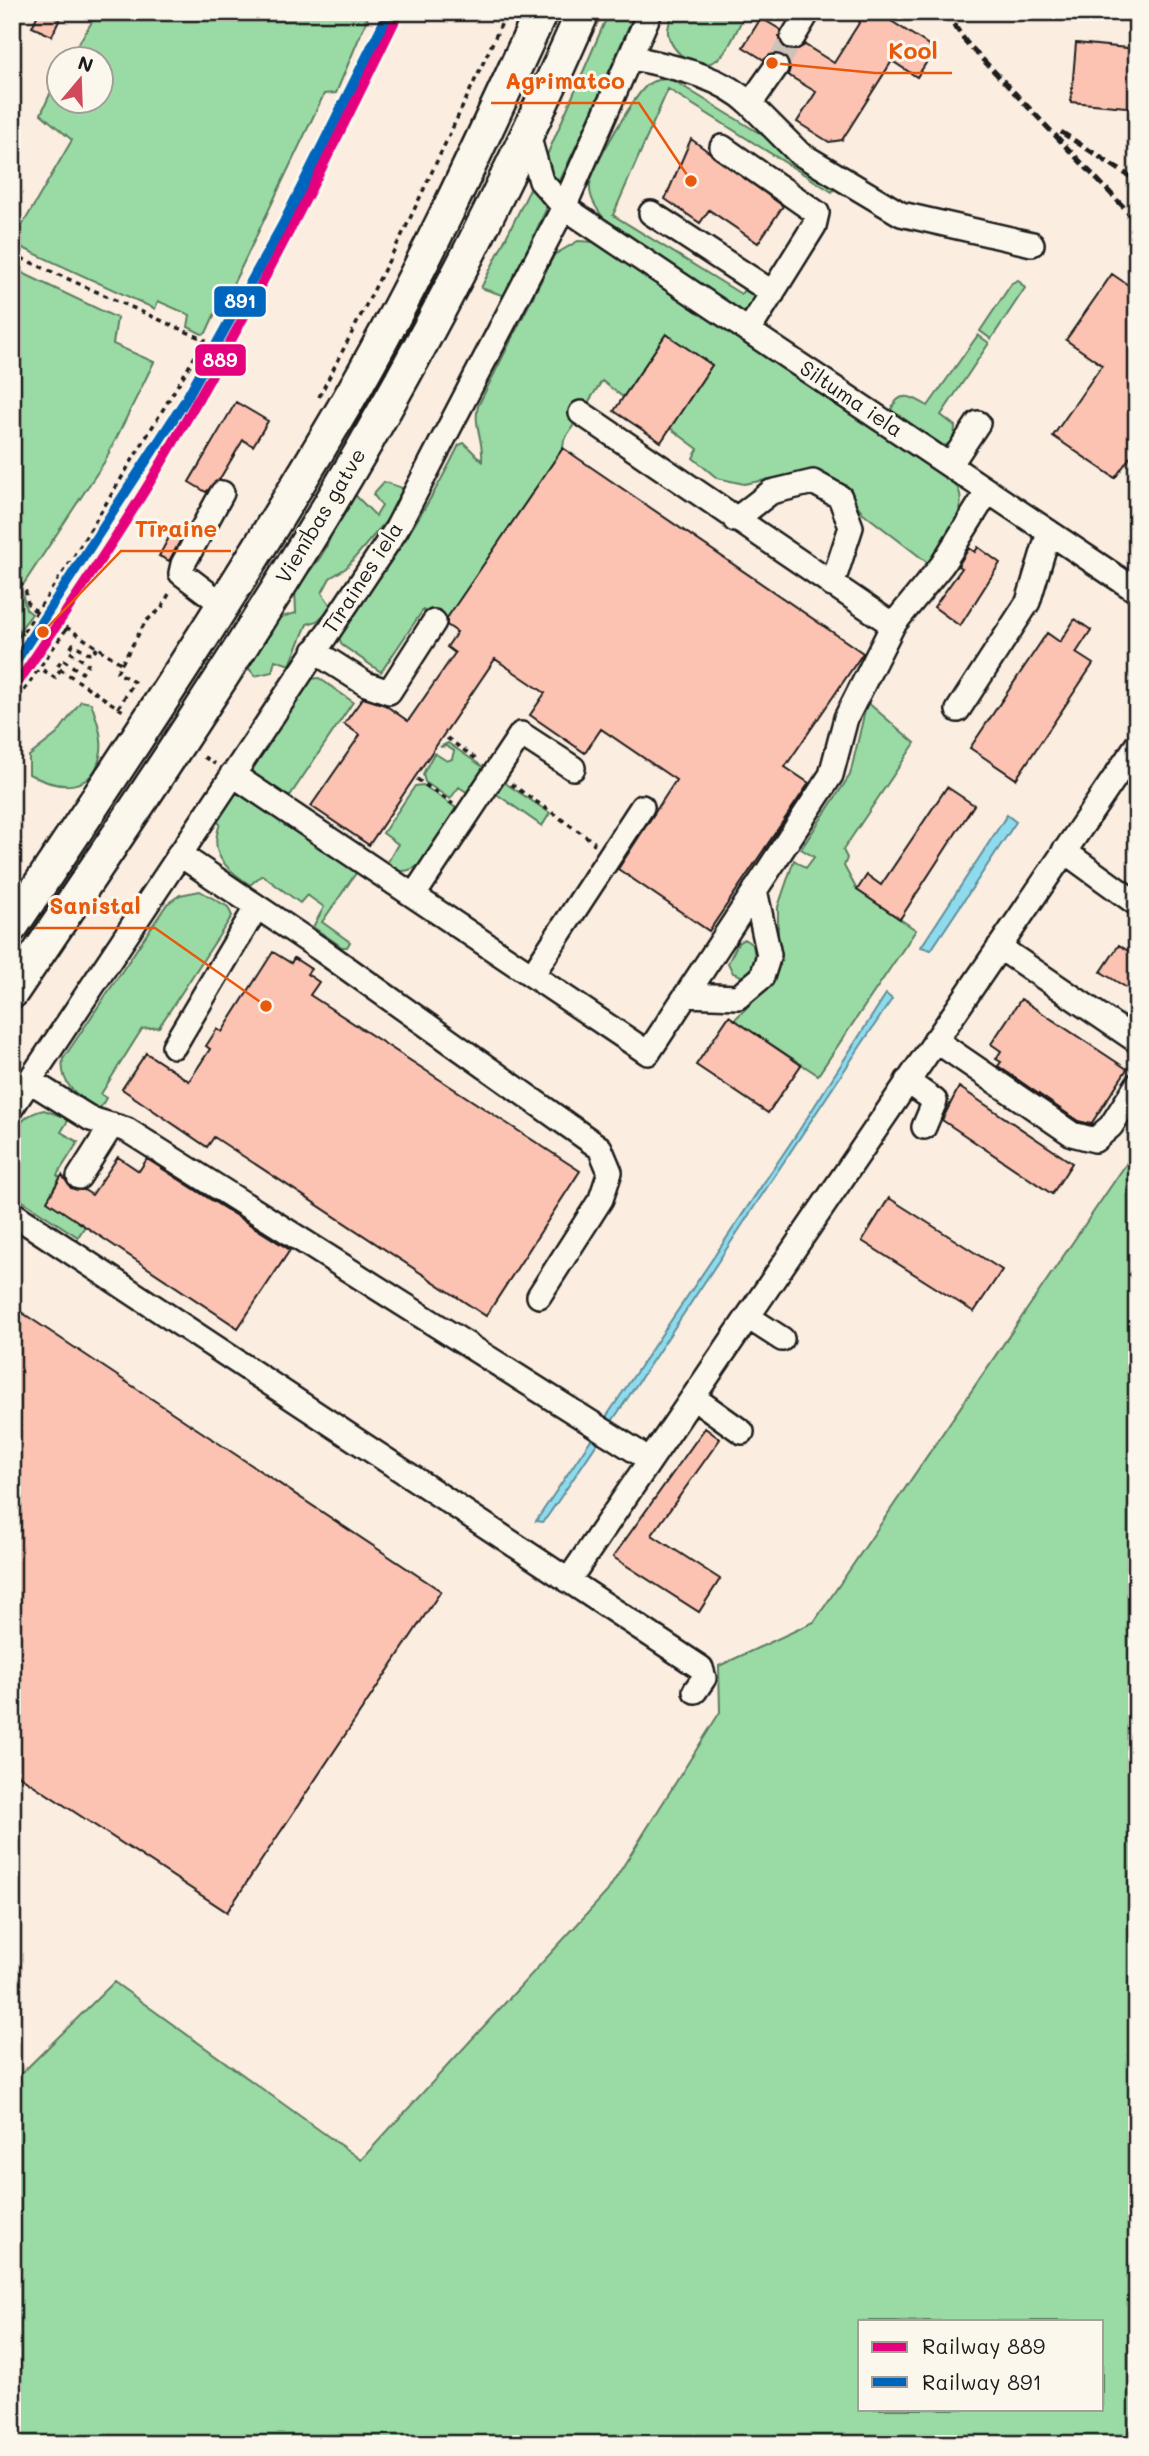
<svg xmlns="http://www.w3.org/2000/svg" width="1149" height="2456" viewBox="0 0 1149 2456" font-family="Mali,sans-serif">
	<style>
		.green { fill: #9adba5; stroke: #5b7c60; stroke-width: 2; fill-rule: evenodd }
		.water { fill: #8edbee; stroke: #608f9a; stroke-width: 2 }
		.building { fill: #fcc3b2; stroke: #1c1c1c; stroke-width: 2 }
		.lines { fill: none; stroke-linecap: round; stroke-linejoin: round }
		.minor-tunnel { stroke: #cec3b9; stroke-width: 23; stroke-dasharray: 23 11; stroke-linecap: butt }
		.minor-casing { stroke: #1c1c1c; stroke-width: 28 }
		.highway-casing { stroke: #1c1c1c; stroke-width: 37 }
		.path { stroke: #1c1c1c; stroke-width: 3.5; stroke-dasharray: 5 5; stroke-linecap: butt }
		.minor { stroke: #fbf7ec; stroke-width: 23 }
		.highway { stroke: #fbf7ec; stroke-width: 32 }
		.rail { stroke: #1c1c1c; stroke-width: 5; stroke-dasharray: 10 5; stroke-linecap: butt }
		.rail-1-casing { stroke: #fbf7ec; stroke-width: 16 }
		.rail-2-casing { stroke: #fbf7ec; stroke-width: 16 }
		.rail-1 { stroke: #e5007d; stroke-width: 10 }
		.rail-2 { stroke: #0065bd; stroke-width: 10 }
		.labels { text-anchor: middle; stroke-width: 6; stroke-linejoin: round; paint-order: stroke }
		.street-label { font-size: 21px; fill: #1c1c1c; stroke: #fbf7ec }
		.leader { fill: none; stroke: #e8590c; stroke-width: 2.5 }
		.callout-dot { fill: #e8590c; stroke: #fbf7ec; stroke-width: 2.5 }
		.callout-label { font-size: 23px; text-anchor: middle; font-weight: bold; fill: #e8590c; stroke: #fbf7ec; stroke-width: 6; stroke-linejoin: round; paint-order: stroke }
		.line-badge { stroke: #fbf7ec; stroke-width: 2.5 }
		.badge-label { font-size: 19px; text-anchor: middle; font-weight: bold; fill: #fff }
	</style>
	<rect width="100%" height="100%" fill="#fbede0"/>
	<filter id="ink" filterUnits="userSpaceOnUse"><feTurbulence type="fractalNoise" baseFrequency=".0143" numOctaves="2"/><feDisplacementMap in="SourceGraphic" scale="14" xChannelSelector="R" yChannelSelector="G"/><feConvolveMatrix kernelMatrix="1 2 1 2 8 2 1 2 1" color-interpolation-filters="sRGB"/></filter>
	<g filter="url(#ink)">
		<path class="green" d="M 98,12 L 370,12 L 336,93 L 324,94 L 242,266 L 231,288 L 226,289 L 206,333 L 202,334 L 188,327 L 190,315 L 158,301 L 155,309 L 12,243 L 72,140 L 41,114 L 59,74 L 60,102 L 102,102 L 102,60 L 69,59 Z
			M 609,12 L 635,12 L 582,134 L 505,296 L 481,288 L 548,153 Z
			M 674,12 L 746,12 C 738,26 730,50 718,59 C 698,74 671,53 668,33 C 667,26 671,19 674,12 Z
			M 671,79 L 839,182 L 832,192 L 668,89 L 613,215 L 741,294 L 749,283 L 758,296 L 745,314 L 604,219 C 597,209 589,198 590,185 C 591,169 637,90 650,83 C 656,79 664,79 671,79 Z
			M 578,241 L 595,242 L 604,247 L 955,484 C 974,508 941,542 928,563 L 863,513 L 842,484 L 823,476 L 803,473 L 744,484 L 717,478 L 693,458 L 698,449 L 670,428 L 712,365 L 666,334 L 623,397 L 602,381 L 564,440 L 563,448 L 444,623 L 423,610 L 381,672 L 342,645 L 338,635 C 383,574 426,513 459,445 L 464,443 L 482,461 C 484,441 473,425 478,406 L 554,255 Z
			M 12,268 L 117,318 L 113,344 L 154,362 L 105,461 L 21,588 L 26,609 L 32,614 L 19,631 L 25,637 L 12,656 Z
			M 1018,280 L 1025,288 L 991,339 L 980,331 L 1012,283 Z
			M 978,335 L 989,343 L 941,415 L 955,426 L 954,441 L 944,446 L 891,410 C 899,389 913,397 928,406 Z
			M 384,482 L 402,488 L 398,507 L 346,568 L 330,578 L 322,593 L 332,607 L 317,621 L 307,624 L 290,665 L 275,660 L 272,672 L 255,676 L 246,665 L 270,635 L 278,618 L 296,613 L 295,587 C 311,570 334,546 332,522 L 349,506 L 353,493 L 376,516 L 382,506 L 373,494 Z
			M 319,678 L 353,702 L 287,800 L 248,773 L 248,769 L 310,679 Z
			M 81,701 L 91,703 C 96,717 103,736 101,751 C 95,794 58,790 29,774 L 29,756 L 57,734 Z
			M 867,702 L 915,743 L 843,850 L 847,858 L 844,866 L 857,890 L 916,930 L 818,1075 L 734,1020 L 767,988 L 778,970 L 778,907 L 794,860 L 806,868 L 814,857 L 801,849 L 850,775 Z
			M 448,743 L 486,769 L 460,806 L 468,793 L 459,787 L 450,799 L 425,782 L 423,774 L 434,753 L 447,761 L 452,759 L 454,751 L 446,746 L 440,747 Z
			M 502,781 L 550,813 L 542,826 L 495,793 Z
			M 423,785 L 459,810 C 442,836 423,886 385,867 L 398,844 L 383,833 L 415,786 Z
			M 239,790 L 357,867 L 356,873 L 322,922 L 350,942 L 347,947 L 342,947 L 313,927 L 324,907 L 307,895 L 300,903 L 262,875 L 250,885 C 226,868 208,855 220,824 L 216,820 L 235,791 Z
			M 200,891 L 228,907 L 232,916 L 159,1027 L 142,1029 L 101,1094 L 106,1098 L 99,1110 C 80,1097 59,1086 63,1059 L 167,904 L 180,895 Z
			M 744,939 L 753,945 C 755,958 759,971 744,977 L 733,973 L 728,963 L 738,943 Z
			M 44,1110 L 69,1119 L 61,1132 L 78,1142 L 57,1175 L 60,1178 L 53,1189 L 85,1226 L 78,1237 L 12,1194 C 12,1161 3,1118 44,1110 Z
			M 1137,1148 L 1137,2444 L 12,2444 L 12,2083 L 114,1982 L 361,2160 L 607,1892 L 720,1712 L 719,1666 L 814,1622 ZM 860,2321 L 1102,2321 L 1102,2409 L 860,2409 Z"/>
		<path class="water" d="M 1007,815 L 1016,822 L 931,950 L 921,947 Z
			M 886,994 L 892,999 C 776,1171 665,1346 547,1517 L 542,1522 L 536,1521 L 798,1132 Z"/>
		<path class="building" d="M 39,12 L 63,12 L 52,36 L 32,27 Z
			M 866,12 L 877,12 L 935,49 L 917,77 L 892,61 L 842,140 L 829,142 L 797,122 L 816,92 L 788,75 L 790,68 L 785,56 L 771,54 L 764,60 L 743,47 L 761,18 L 781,30 L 779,37 L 785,49 L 793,51 L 805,45 L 834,63 Z
			M 1076,43 L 1137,49 L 1137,108 L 1071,102 Z
			M 691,139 L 783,206 L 758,243 L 709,210 L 700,223 L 665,199 Z
			M 1112,274 L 1137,291 L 1137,447 L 1115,478 L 1053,436 L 1102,365 L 1066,340 Z
			M 666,334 L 712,365 L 661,442 L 614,411 Z
			M 236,402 L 268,421 L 253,446 L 243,440 L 219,480 L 206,492 L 189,482 Z
			M 563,448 L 863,653 L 785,767 L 809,783 L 709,931 L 618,869 L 676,780 L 601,729 L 585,753 L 530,715 L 545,693 L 495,659 L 369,845 L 311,806 L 360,735 L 344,724 L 363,698 L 385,705 L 408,721 L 455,653 L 447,647 L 457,632 L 447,625 L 447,618 Z
			M 174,528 L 184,534 L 169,561 L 159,556 Z
			M 978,547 L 1000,563 L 960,626 L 934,607 L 962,568 L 958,566 L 969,548 L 975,552 Z
			M 1075,619 L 1091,630 L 1076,653 L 1093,664 L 1016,779 L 970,748 L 1047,633 L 1060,642 Z
			M 947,787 L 974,805 L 900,919 L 857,890 L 867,875 L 881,885 Z
			M 1119,945 L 1137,957 L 1137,994 L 1101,972 Z
			M 273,952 L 291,963 L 294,958 L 311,969 L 307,974 L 319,982 L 310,995 L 580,1171 L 486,1316 L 214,1137 L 207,1147 L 122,1089 L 146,1053 L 189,1081 L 210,1049 L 206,1046 L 217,1029 L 222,1032 Z
			M 1021,999 L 1127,1069 L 1091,1124 L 1078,1121 L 998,1066 L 1001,1062 L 996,1059 L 1001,1051 L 991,1044 Z
			M 729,1016 L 801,1065 L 768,1113 L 696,1065 Z
			M 959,1087 L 1072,1163 L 1052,1194 L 942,1120 Z
			M 118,1157 L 139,1171 L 147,1159 L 290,1250 L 238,1328 L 47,1201 L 62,1175 L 71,1188 L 84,1190 L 92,1195 Z
			M 889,1198 L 1002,1270 L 974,1312 L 862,1241 Z
			M 12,1306 L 441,1591 L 227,1912 L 12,1771 Z
			M 705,1428 L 720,1439 L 652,1535 L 720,1579 L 699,1612 L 613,1557 Z"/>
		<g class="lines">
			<path class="minor-tunnel" d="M 776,67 L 793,37"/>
			<g class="minor-casing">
				<path id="minor" d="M 793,37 L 808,12
					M 630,57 C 671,67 718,74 750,104
					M 776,67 L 750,104 L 799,153 L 901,214 L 1032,244
					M 528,135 L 541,181 L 564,207 L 1137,591
					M 722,147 L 817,213 L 814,226 L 749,330
					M 651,213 L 773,293
					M 950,465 L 978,423
					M 735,520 L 771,492 L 813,482 L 840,497 L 851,527 L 832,585
					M 222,604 L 181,573 L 183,564 L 222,493
					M 893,625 L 942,565 L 988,491
					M 314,651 L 366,684 L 389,692 L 434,622
					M 958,710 L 1028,602 L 1049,532
					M 232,774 L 648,1053 L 831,775 L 846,718 L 893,625 L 581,413
					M 1064,851 L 1137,904
					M 179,854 L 320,949 L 600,1148 L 610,1172 L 601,1199 L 539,1296
					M 414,895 L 521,734 L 573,768
					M 999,947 L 1137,1041
					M 532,975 L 642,807
					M 686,995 L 738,997 L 762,977 L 769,955 L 755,890
					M 935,1040 L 1072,1134 L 1095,1140 L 1111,1126 L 1137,1085
					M 174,1046 L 256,908
					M 30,1081 L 91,1119 L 127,1130 L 650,1460
					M 907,1081 L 935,1101 L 924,1127
					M 12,1107 L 396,530 L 564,207 L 650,12
					M 79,1177 L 112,1125
					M 12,1213 L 701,1668 L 704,1678 L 695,1691
					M 748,1317 L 782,1339
					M 693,1397 L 742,1432
					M 568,1581 L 1137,745"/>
			</g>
			<g class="highway-casing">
				<path id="highway" d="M 12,926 C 128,754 242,581 347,402 C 420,276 480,144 541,12
					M 12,992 C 120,833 227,674 327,509 C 423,350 508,182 583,12"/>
			</g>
			<path class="path" d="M 12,254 L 205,340 L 70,563 L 22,634 L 12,638
				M 319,397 L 406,227 L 507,12
				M 12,576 L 25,588 L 28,604 L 34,610 L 39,609 L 122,664
				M 97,648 L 92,655 L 73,644 L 69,651 L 88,664 L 82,673 L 62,659 L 57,667 L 123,711
				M 43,670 L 55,678 L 60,670
				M 12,707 L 67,628
				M 118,708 L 134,682 L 117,672 L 146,621 L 161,609 L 171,590
				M 447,738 L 479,761
				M 204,757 L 215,764
				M 417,779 L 453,804
				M 511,784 L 594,842 L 593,845"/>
			<use href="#minor" class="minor"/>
			<use href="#highway" class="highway"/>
			<path class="rail" d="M 945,12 L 966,42 L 1137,221
				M 1061,132 L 1137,181"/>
			<g class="rail-1-casing">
				<path id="rail-1" d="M 12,691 C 59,622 107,553 150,482 C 241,330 321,172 399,12"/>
			</g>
			<g class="rail-2-casing">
				<path id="rail-2" d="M 12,667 L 185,401 L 283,224 L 389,12"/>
			</g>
			<use href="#rail-1" class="rail-1"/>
			<use href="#rail-2" class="rail-2"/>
		</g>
	</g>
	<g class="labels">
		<g class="street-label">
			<text transform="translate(851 399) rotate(34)" y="7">Siltuma iela</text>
			<text transform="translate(321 516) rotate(-59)" y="7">Vienības gatve</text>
			<text transform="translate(363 578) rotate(-57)" y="7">Tīraines iela</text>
		</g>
	</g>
	<path class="leader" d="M772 63L875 73H952M691 181L639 103H491M43 632L121 551H231M266 1006L155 928H35"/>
	<g class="callout-dot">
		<circle cx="772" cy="63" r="7"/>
		<circle cx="691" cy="181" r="7"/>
		<circle cx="43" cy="632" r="7"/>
		<circle cx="266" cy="1006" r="7"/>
	</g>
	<g class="callout-label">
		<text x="913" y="59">Kool</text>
		<text x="565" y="89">Agrimatco</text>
		<text x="176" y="537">Tīraine</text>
		<text x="95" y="914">Sanistal</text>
	</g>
	<g class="line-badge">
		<rect x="213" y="285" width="54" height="33" rx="7" fill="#0065bd"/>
		<rect x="194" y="343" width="53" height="34" rx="7" fill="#e5007d"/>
	</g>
	<g class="badge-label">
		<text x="240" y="308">891</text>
		<text x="220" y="367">889</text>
	</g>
	<rect width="1149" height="2456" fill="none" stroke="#fbf7ec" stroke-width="42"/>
	<rect x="21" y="21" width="1107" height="2414" fill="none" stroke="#1c1c1c" stroke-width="2.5" filter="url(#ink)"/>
	<rect x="858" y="2320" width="245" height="91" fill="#fbf7ec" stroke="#a29f99" stroke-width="2"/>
	<rect x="872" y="2342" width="35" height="10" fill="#e5007d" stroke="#a29f99" stroke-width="2"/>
	<text x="922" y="2354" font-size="21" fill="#1c1c1c">Railway 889</text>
	<rect x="872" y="2377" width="35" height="10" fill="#0065bd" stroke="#a29f99" stroke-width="2"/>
	<text x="922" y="2390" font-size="21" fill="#1c1c1c">Railway 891</text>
	<g transform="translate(80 80) rotate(19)"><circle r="33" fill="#fbf7ec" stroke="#a29f99" stroke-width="2"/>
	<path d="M0-5L12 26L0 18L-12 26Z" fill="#d1495b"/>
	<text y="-10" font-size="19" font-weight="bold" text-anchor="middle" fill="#1c1c1c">N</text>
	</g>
</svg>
